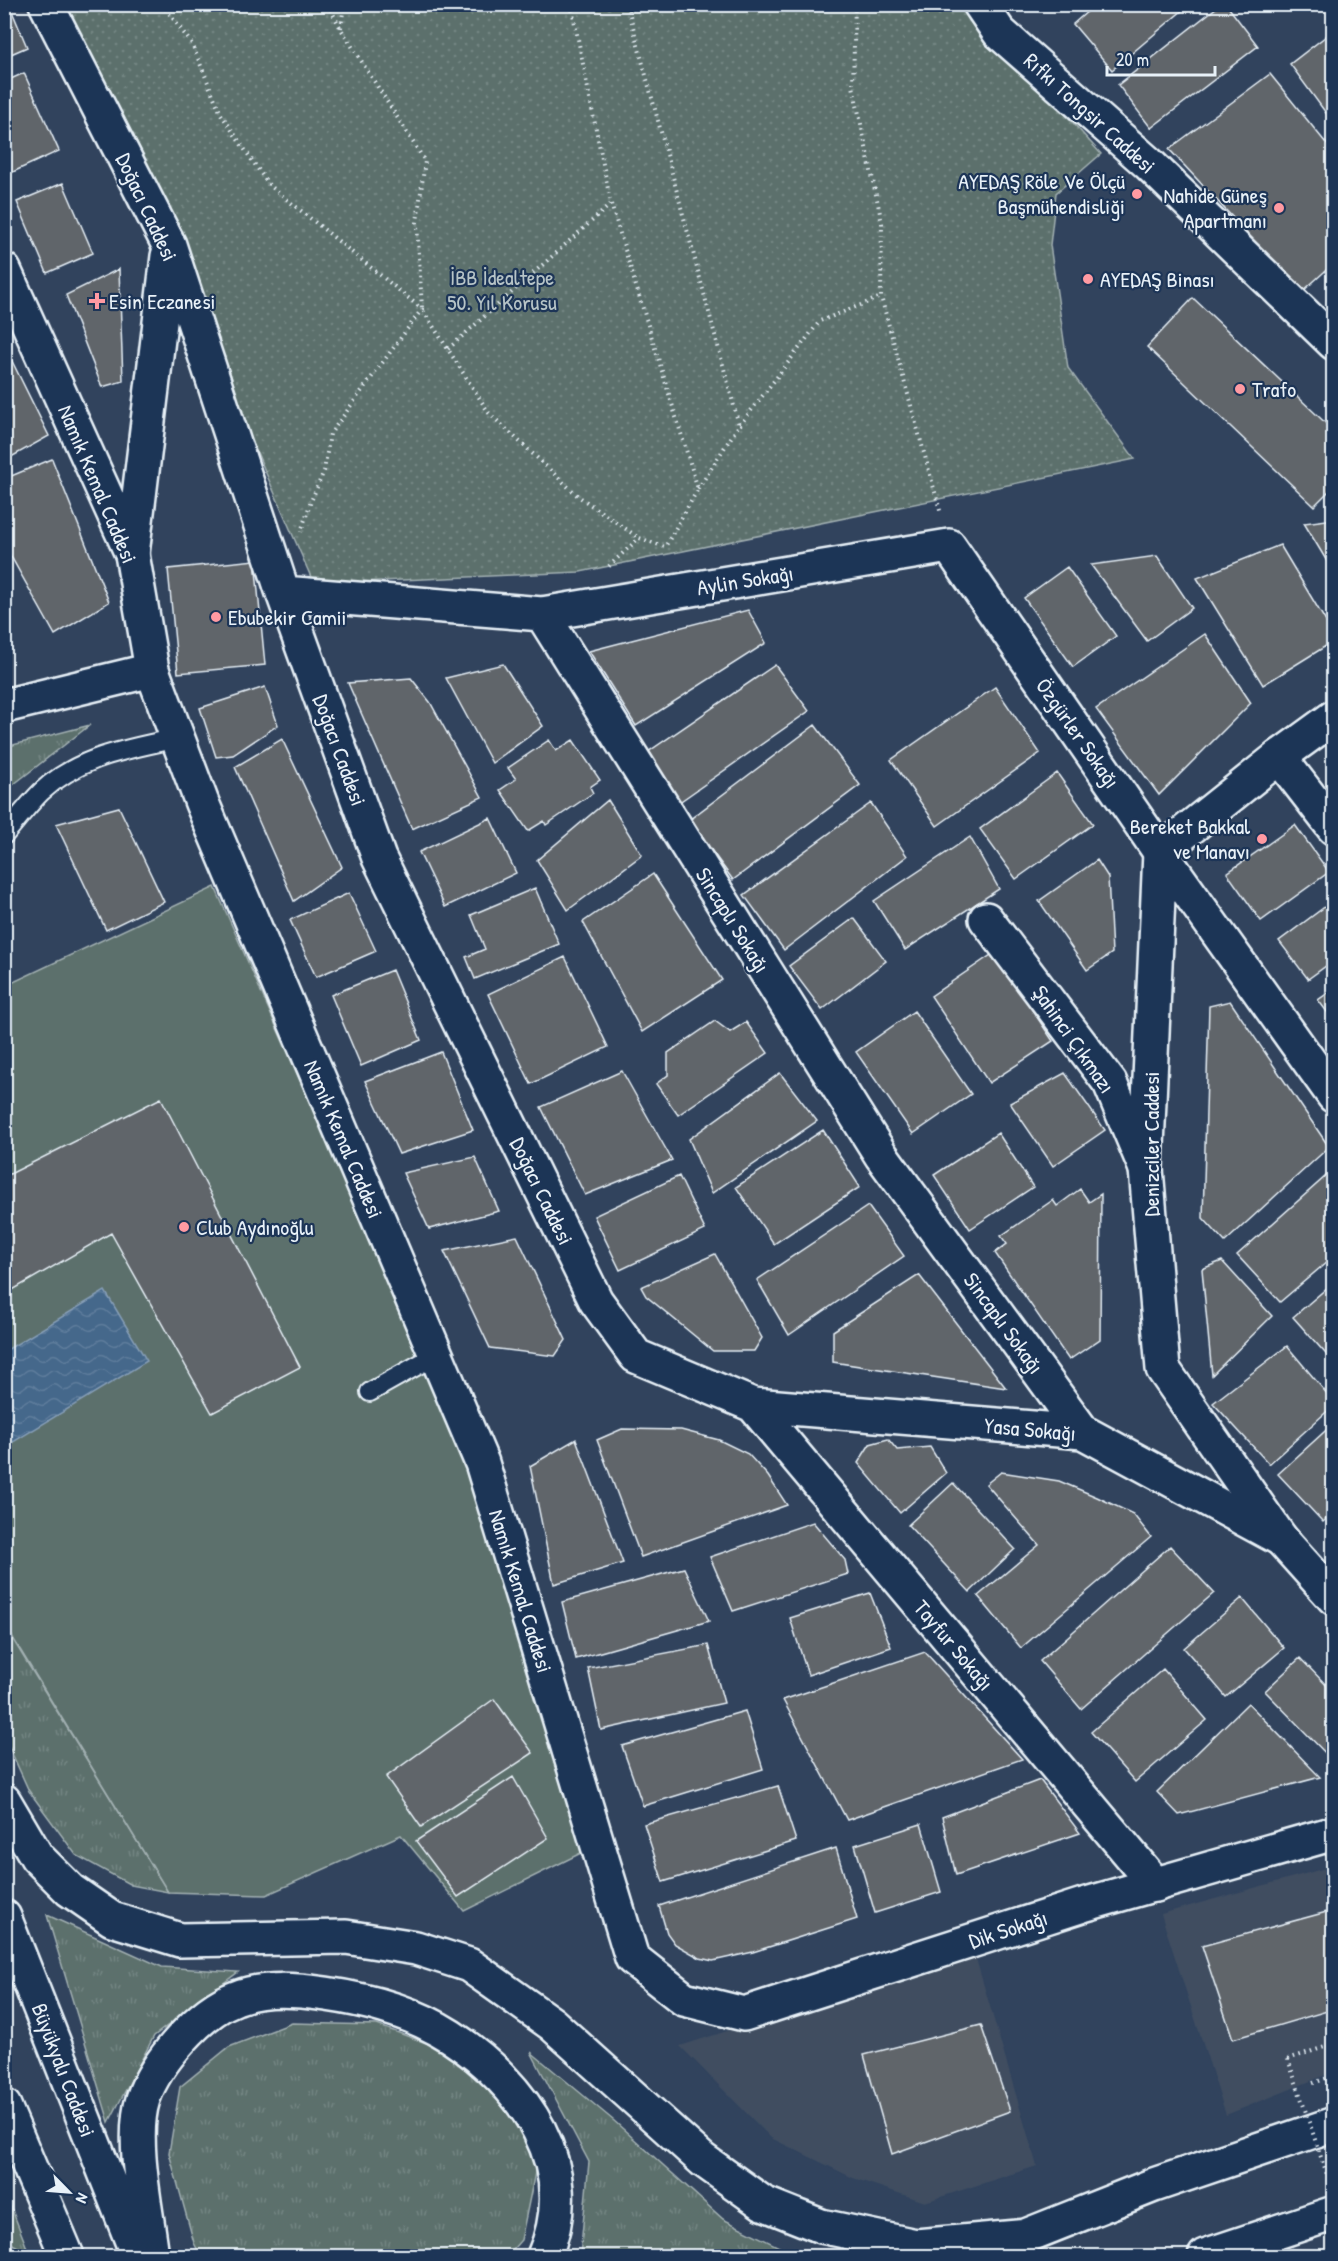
<svg xmlns="http://www.w3.org/2000/svg" width="1338" height="2261" viewBox="0 0 1338 2261" font-family="'Patrick Hand',sans-serif">
	<style>
		.built { fill: #3f4d61 }
		.grass { fill: url(#grass-tufts); stroke: #a2b0b2; stroke-width: 1.5 }
		.park { fill: url(#park-dots); stroke: #a2b0b2; stroke-width: 1.5 }
		.garden { fill: #5c706c; stroke: #a2b0b2; stroke-width: 1.5 }
		.water { fill: url(#water-waves); stroke: #869eb7; stroke-width: 1.5 }
		.building { fill: #61656b; stroke: #e8f1f8; stroke-width: 1.5 }
		.lines { fill: none; stroke-linecap: round; stroke-linejoin: round }
		.service-casing { stroke: #e8f1f8; stroke-width: 22 }
		.minor-casing { stroke: #e8f1f8; stroke-width: 38 }
		.tertiary-casing { stroke: #e8f1f8; stroke-width: 38 }
		.secondary-casing { stroke: #e8f1f8; stroke-width: 38 }
		.trunk-casing { stroke: #e8f1f8; stroke-width: 38 }
		.path { stroke: #e8f1f8; stroke-width: 4; stroke-dasharray: 1.5 4.5; stroke-linecap: butt }
		.service { stroke: #1d3557; stroke-width: 18 }
		.minor { stroke: #1d3557; stroke-width: 33 }
		.tertiary { stroke: #1d3557; stroke-width: 33 }
		.secondary { stroke: #1d3557; stroke-width: 33 }
		.trunk { stroke: #1d3557; stroke-width: 33 }
		.path-bridge { stroke: #e8f1f8; stroke-width: 4; stroke-dasharray: 1.5 4.5; stroke-linecap: butt }
		.poi-dot { fill: #ff9aa2; stroke: #1d3557; stroke-width: 2 }
		.labels { text-anchor: middle; stroke-width: 4.5; stroke-linejoin: round; paint-order: stroke }
		.street-label { font-size: 22px; fill: #e8f1f8; stroke: #1d3557 }
		.poi-label { font-size: 22px; fill: #e8f1f8; stroke: #1d3557; text-anchor: start }
		.park-label { font-size: 22px; fill: #b7c4c7; stroke: #1d3557 }
	</style>
	<defs>
		<pattern id="grass-tufts" width="24" height="20" patternUnits="userSpaceOnUse" patternTransform="scale(1.5)"><rect width="24" height="20" fill="#5c706c"/><path d="M3 7l-1-3M5 7V3M7 7l1-3M15 17l-1-3M17 17v-4M19 17l1-3" fill="none" stroke="#738582"/></pattern>
		<pattern id="park-dots" width="8" height="8" patternUnits="userSpaceOnUse" patternTransform="scale(1.5)"><rect width="8" height="8" fill="#5c706c"/><path d="M2 2h.1M6 6h.1" fill="none" stroke="#738582" stroke-width="1.8" stroke-linecap="round"/></pattern>
		<pattern id="water-waves" width="16" height="10" patternUnits="userSpaceOnUse" patternTransform="scale(1.5)"><rect width="16" height="10" fill="#44678b"/><path d="M0 5q4-4 8 0t8 0" fill="none" stroke="#5f7d9c"/></pattern>
	</defs>
	<rect width="100%" height="100%" fill="#31435d"/>
	<filter id="ink" filterUnits="userSpaceOnUse"><feTurbulence type="fractalNoise" baseFrequency=".0167" numOctaves="2"/><feDisplacementMap in="SourceGraphic" scale="12" xChannelSelector="R" yChannelSelector="G"/><feConvolveMatrix kernelMatrix="1 2 1 2 8 2 1 2 1" color-interpolation-filters="sRGB"/></filter>
	<g filter="url(#ink)">
		<path class="built" d="M 1333,1866 L 1333,2072 L 1226,2115 L 1161,1914 Z
			M 974,1952 L 1037,2166 L 925,2202 L 853,2178 L 771,2138 L 680,2046 Z"/>
		<path class="grass" d="M 90,725 L 5,791 L 5,747 Z
			M 4,1625 L 168,1892 L 131,1885 L 76,1855 L 29,1791 L 5,1738 Z
			M 47,1915 L 162,1967 L 238,1972 L 154,2036 L 109,2122 Z
			M 292,2023 L 377,2025 L 459,2055 L 510,2098 L 537,2163 L 521,2240 L 507,2256 L 201,2256 L 194,2243 L 169,2153 L 180,2087 L 229,2047 Z
			M 531,2052 L 613,2120 L 723,2219 L 797,2256 L 580,2256 L 589,2162 Z
			M 5,2192 L 29,2253 L 5,2240 Z"/>
		<path class="park" d="M 63,5 L 967,5 L 1101,154 L 1056,193 L 1050,245 L 1068,368 L 1135,459 L 580,572 L 314,584 Z"/>
		<path class="garden" d="M 215,887 L 470,1468 L 585,1851 L 464,1911 L 401,1835 L 266,1895 L 168,1892 L 5,1625 L 5,986 Z"/>
		<path class="water" d="M 105,1291 L 147,1361 L 5,1447 L 5,1351 Z"/>
		<path class="building" d="M 4,4 L 9,4 L 27,47 L 4,57 Z
			M 1096,4 L 1190,4 L 1112,70 L 1073,24 Z
			M 1221,4 L 1226,4 L 1258,46 L 1151,128 L 1118,85 Z
			M 1334,30 L 1334,124 L 1290,64 Z
			M 24,73 L 59,151 L 4,176 L 4,82 Z
			M 1270,74 L 1334,153 L 1334,263 L 1302,292 L 1169,149 Z
			M 63,183 L 93,253 L 47,273 L 17,202 Z
			M 119,269 L 123,381 L 102,387 L 66,295 Z
			M 1193,298 L 1334,431 L 1334,486 L 1314,506 L 1147,347 Z
			M 4,345 L 49,436 L 4,461 Z
			M 52,459 L 109,602 L 55,635 L 4,544 L 4,479 Z
			M 1334,519 L 1334,573 L 1304,523 Z
			M 1280,545 L 1334,635 L 1334,641 L 1263,685 L 1197,578 Z
			M 1157,556 L 1192,608 L 1147,641 L 1091,565 Z
			M 255,560 L 265,665 L 178,673 L 168,569 Z
			M 1067,567 L 1116,636 L 1073,667 L 1024,598 Z
			M 748,610 L 766,643 L 636,726 L 589,651 Z
			M 1205,634 L 1251,703 L 1159,795 L 1096,709 Z
			M 503,664 L 543,726 L 492,763 L 446,678 Z
			M 775,665 L 809,711 L 678,803 L 648,752 Z
			M 411,678 L 430,702 L 482,797 L 412,829 L 348,683 Z
			M 265,687 L 278,725 L 233,755 L 216,757 L 200,708 Z
			M 995,687 L 1040,753 L 937,826 L 891,760 Z
			M 815,725 L 860,785 L 733,880 L 689,820 Z
			M 282,739 L 342,867 L 294,901 L 235,767 Z
			M 549,740 L 556,751 L 573,740 L 600,780 L 590,787 L 593,793 L 546,825 L 544,821 L 528,831 L 500,790 L 516,779 L 508,768 Z
			M 1057,773 L 1093,824 L 1016,879 L 980,829 Z
			M 608,800 L 642,855 L 568,910 L 537,860 Z
			M 871,803 L 907,856 L 784,950 L 744,895 Z
			M 119,807 L 164,902 L 106,930 L 56,824 Z
			M 490,818 L 516,873 L 445,907 L 419,852 Z
			M 1295,825 L 1329,872 L 1261,921 L 1227,873 Z
			M 970,837 L 999,889 L 905,950 L 874,901 Z
			M 1097,860 L 1108,877 L 1112,953 L 1087,970 L 1039,901 Z
			M 653,874 L 722,980 L 642,1032 L 583,922 Z
			M 535,888 L 559,944 L 475,979 L 466,957 L 485,949 L 471,915 Z
			M 349,893 L 376,951 L 316,977 L 290,920 Z
			M 1334,900 L 1334,960 L 1308,979 L 1279,941 Z
			M 854,918 L 886,961 L 822,1010 L 789,966 Z
			M 994,953 L 1053,1041 L 989,1083 L 931,996 Z
			M 565,957 L 608,1047 L 531,1084 L 488,994 Z
			M 392,970 L 421,1040 L 361,1066 L 331,995 Z
			M 1334,989 L 1334,1021 L 1318,1000 Z
			M 1230,1001 L 1329,1147 L 1225,1242 L 1203,1218 L 1209,1006 Z
			M 914,1011 L 971,1094 L 913,1134 L 856,1052 Z
			M 715,1021 L 730,1032 L 746,1022 L 768,1053 L 678,1115 L 656,1084 L 668,1075 L 668,1053 Z
			M 441,1052 L 473,1130 L 399,1154 L 365,1081 Z
			M 622,1071 L 672,1160 L 585,1195 L 541,1107 Z
			M 780,1073 L 817,1121 L 712,1193 L 689,1139 Z
			M 1065,1073 L 1105,1130 L 1053,1166 L 1010,1103 Z
			M 161,1098 L 300,1367 L 212,1413 L 111,1233 L 4,1295 L 4,1177 Z
			M 823,1130 L 860,1187 L 774,1244 L 736,1187 Z
			M 998,1133 L 1033,1187 L 970,1229 L 934,1175 Z
			M 475,1157 L 499,1211 L 429,1229 L 403,1173 Z
			M 1334,1169 L 1334,1256 L 1280,1302 L 1237,1255 Z
			M 679,1176 L 705,1230 L 620,1270 L 594,1216 Z
			M 1080,1189 L 1089,1202 L 1101,1194 L 1100,1339 L 1069,1360 L 995,1253 L 1007,1244 L 1001,1236 L 1053,1200 L 1057,1206 Z
			M 868,1206 L 904,1256 L 789,1335 L 757,1280 Z
			M 517,1236 L 566,1340 L 555,1356 L 490,1348 L 444,1251 Z
			M 715,1254 L 762,1338 L 754,1351 L 713,1351 L 646,1296 L 641,1287 Z
			M 1222,1261 L 1272,1316 L 1212,1375 L 1202,1269 Z
			M 919,1275 L 1006,1388 L 833,1362 L 833,1331 Z
			M 1334,1282 L 1334,1363 L 1293,1317 Z
			M 1287,1346 L 1334,1402 L 1334,1405 L 1269,1464 L 1213,1403 Z
			M 1334,1423 L 1334,1512 L 1323,1522 L 1278,1474 Z
			M 622,1429 L 681,1430 L 719,1440 L 748,1454 L 768,1476 L 787,1505 L 641,1557 L 597,1440 Z
			M 576,1439 L 623,1563 L 554,1584 L 530,1466 Z
			M 888,1439 L 897,1450 L 930,1447 L 946,1473 L 900,1513 L 858,1463 L 870,1444 Z
			M 1001,1472 L 1059,1481 L 1097,1497 L 1133,1514 L 1151,1537 L 1021,1648 L 978,1596 L 1039,1545 L 986,1484 Z
			M 953,1483 L 1015,1549 L 970,1592 L 908,1525 Z
			M 813,1522 L 845,1560 L 848,1574 L 733,1611 L 710,1557 Z
			M 1170,1546 L 1214,1593 L 1081,1709 L 1040,1661 Z
			M 684,1568 L 709,1621 L 576,1659 L 562,1602 Z
			M 870,1593 L 891,1647 L 808,1675 L 790,1618 Z
			M 1242,1598 L 1284,1648 L 1226,1697 L 1184,1648 Z
			M 708,1645 L 724,1703 L 601,1730 L 588,1668 Z
			M 925,1652 L 1022,1759 L 847,1820 L 783,1700 Z
			M 1300,1658 L 1334,1693 L 1334,1762 L 1265,1691 Z
			M 1163,1669 L 1207,1720 L 1135,1782 L 1091,1732 Z
			M 494,1699 L 533,1753 L 421,1827 L 386,1777 Z
			M 1248,1703 L 1320,1777 L 1179,1815 L 1157,1792 Z
			M 745,1711 L 763,1769 L 643,1806 L 622,1746 Z
			M 513,1777 L 548,1838 L 458,1897 L 416,1841 Z
			M 1040,1780 L 1080,1833 L 956,1875 L 942,1817 Z
			M 778,1786 L 796,1841 L 663,1882 L 644,1824 Z
			M 921,1824 L 941,1892 L 875,1913 L 855,1845 Z
			M 836,1848 L 857,1919 L 753,1952 L 713,1961 L 700,1958 L 675,1944 L 667,1933 L 659,1906 Z
			M 1334,1910 L 1334,2009 L 1233,2039 L 1202,1946 Z
			M 981,2025 L 1010,2111 L 892,2154 L 864,2055 Z"/>
		<g class="lines">
			<g class="service-casing">
				<path id="service" d="M 4,835 C 16,821 28,805 41,792 C 79,756 129,749 178,738
					M 370,1392 L 436,1355"/>
			</g>
			<g class="minor-casing">
				<path id="minor" d="M 46,4 L 169,245 L 283,593 L 379,858 L 596,1301 L 636,1356 L 753,1405 L 1083,1432 L 1281,1539
					M 132,554 L 168,256
					M 283,593 L 542,614 L 881,1155 L 1083,1432
					M 542,614 L 949,546 L 1160,852 L 1334,1096
					M 1279,757 L 1334,828
					M 986,919 L 1110,1083 L 1146,1169
					M 753,1405 L 1156,1885"/>
			</g>
			<g class="tertiary-casing">
				<path id="tertiary" d="M 980,4 L 999,32 L 1148,163 L 1334,343
					M 4,270 L 132,554 L 152,670 L 202,803 L 482,1463 L 632,1958 L 684,1999 L 744,2014 L 1083,1905 L 1334,1833
					M 1334,717 L 1279,757 L 1160,852 L 1146,1169 L 1163,1369 L 1281,1539 L 1334,1598"/>
			</g>
			<g class="secondary-casing">
				<path id="secondary" d="M 4,706 L 152,670"/>
			</g>
			<g class="trunk-casing">
				<path id="trunk" d="M 4,1801 L 37,1857 L 70,1890 L 112,1919 L 180,1940 L 346,1937 L 416,1948 L 469,1965 L 552,2024 L 703,2160 L 763,2203 L 821,2226 L 916,2246 L 1028,2236
					M 4,1917 L 138,2256
					M 4,2106 L 67,2256
					M 1008,2243 L 1154,2185 L 1334,2124
					M 152,2256 C 147,2213 130,2139 143,2099 C 155,2063 200,2011 236,1998 C 264,1987 297,1990 326,1994 C 368,2000 413,2012 450,2036 C 524,2084 583,2167 544,2256
					M 1205,2256 L 1334,2213"/>
			</g>
			<path class="path" d="M 162,4 L 192,44 L 221,114 L 268,184 L 422,309 L 330,434 L 324,471 L 311,501 L 301,532
				M 328,4 L 341,29 L 425,161 L 417,222 L 422,309 L 489,413 L 578,496 L 639,538
				M 571,4 L 611,204 L 698,489 L 665,547 L 639,538 L 608,567
				M 627,4 L 739,425 L 698,489
				M 855,4 L 853,86 L 882,223 L 881,297 L 941,514
				M 341,28 L 344,4
				M 448,349 L 611,204
				M 740,425 L 820,321 L 881,297
				M 1288,2059 L 1334,2044
				M 1313,2083 L 1334,2076"/>
			<use href="#service" class="service"/>
			<use href="#minor" class="minor"/>
			<use href="#tertiary" class="tertiary"/>
			<use href="#secondary" class="secondary"/>
			<use href="#trunk" class="trunk"/>
			<path class="path-bridge" d="M 1288,2059 L 1334,2196"/>
		</g>
	</g>
	<g class="poi-dot">
		<circle cx="1137" cy="194" r="6"/>
		<circle cx="1279" cy="208" r="6"/>
		<circle cx="1088" cy="279" r="6"/>
		<path d="M94 292h6v6h6v6h-6v6h-6v-6h-6v-6h6z"/>
		<circle cx="1240" cy="389" r="6"/>
		<circle cx="216" cy="617" r="6"/>
		<circle cx="1262" cy="839" r="6"/>
		<circle cx="184" cy="1227" r="6"/>
	</g>
	<g class="labels">
		<g class="street-label">
			<text transform="translate(1090 113) rotate(42)" y="8">Rıfkı Tongsir Caddesi</text>
			<text transform="translate(147 207) rotate(65)" y="8">Doğacı Caddesi</text>
			<text transform="translate(98 484) rotate(67)" y="8">Namık Kemal Caddesi</text>
			<text transform="translate(745 580) rotate(-9)" y="8">Aylin Sokağı</text>
			<text transform="translate(1078 733) rotate(55)" y="8">Özgürler Sokağı</text>
			<text transform="translate(340 750) rotate(70)" y="8">Doğacı Caddesi</text>
			<text transform="translate(733 920) rotate(58)" y="8">Sincaplı Sokağı</text>
			<text transform="translate(1074 1039) rotate(55)" y="8">Şahinci Çıkmazı</text>
			<text transform="translate(344 1139) rotate(67)" y="8">Namık Kemal Caddesi</text>
			<text transform="translate(1151 1144) rotate(-90)" y="8">Denizciler Caddesi</text>
			<text transform="translate(542 1191) rotate(64)" y="8">Doğacı Caddesi</text>
			<text transform="translate(1004 1323) rotate(54)" y="8">Sincaplı Sokağı</text>
			<text transform="translate(1030 1429) rotate(5)" y="8">Yasa Sokağı</text>
			<text transform="translate(521 1591) rotate(73)" y="8">Namık Kemal Caddesi</text>
			<text transform="translate(954 1645) rotate(50)" y="8">Tayfur Sokağı</text>
			<text transform="translate(1008 1929) rotate(-18)" y="8">Dik Sokağı</text>
			<text transform="translate(64 2070) rotate(69)" y="8">Büyükyalı Caddesi</text>
		</g>
		<g class="poi-label">
			<text x="1125" y="189" text-anchor="end">AYEDAŞ Röle Ve Ölçü<tspan x="1125" dy="25">Başmühendisliği</tspan></text>
			<text x="1267" y="203" text-anchor="end">Nahide Güneş<tspan x="1267" dy="25">Apartmanı</tspan></text>
			<text x="1100" y="287">AYEDAŞ Binası</text>
			<text x="109" y="309">Esin Eczanesi</text>
			<text x="1252" y="397">Trafo</text>
			<text x="228" y="625">Ebubekir Camii</text>
			<text x="1250" y="834" text-anchor="end">Bereket Bakkal<tspan x="1250" dy="25">ve Manavı</tspan></text>
			<text x="196" y="1235">Club Aydınoğlu</text>
		</g>
		<g class="park-label">
			<text x="502" y="285">İBB İdealtepe<tspan x="502" dy="25">50. Yıl Korusu</tspan></text>
		</g>
	</g>
	<rect width="1338" height="2261" fill="none" stroke="#1d3557" stroke-width="24"/>
	<rect x="12" y="12" width="1314" height="2237" fill="none" stroke="#e8f1f8" stroke-width="2" filter="url(#ink)"/>
	<g transform="translate(69 2192) rotate(115)" stroke="#1d3557" stroke-width="4.5" paint-order="stroke">
	<path d="M0-4.5L10 22L0 15L-10 22Z" fill="#e8f1f8"/>
	<text y="-9" font-size="16" font-weight="bold" text-anchor="middle" fill="#e8f1f8">N</text>
	</g>
	<path d="M1107 66v9h108v-9" fill="none" stroke="#e8f1f8" stroke-width="3"/>
	<text x="1116" y="66" font-size="18" fill="#e8f1f8" stroke="#1d3557" stroke-width="4.5" paint-order="stroke">20 m</text>
</svg>
